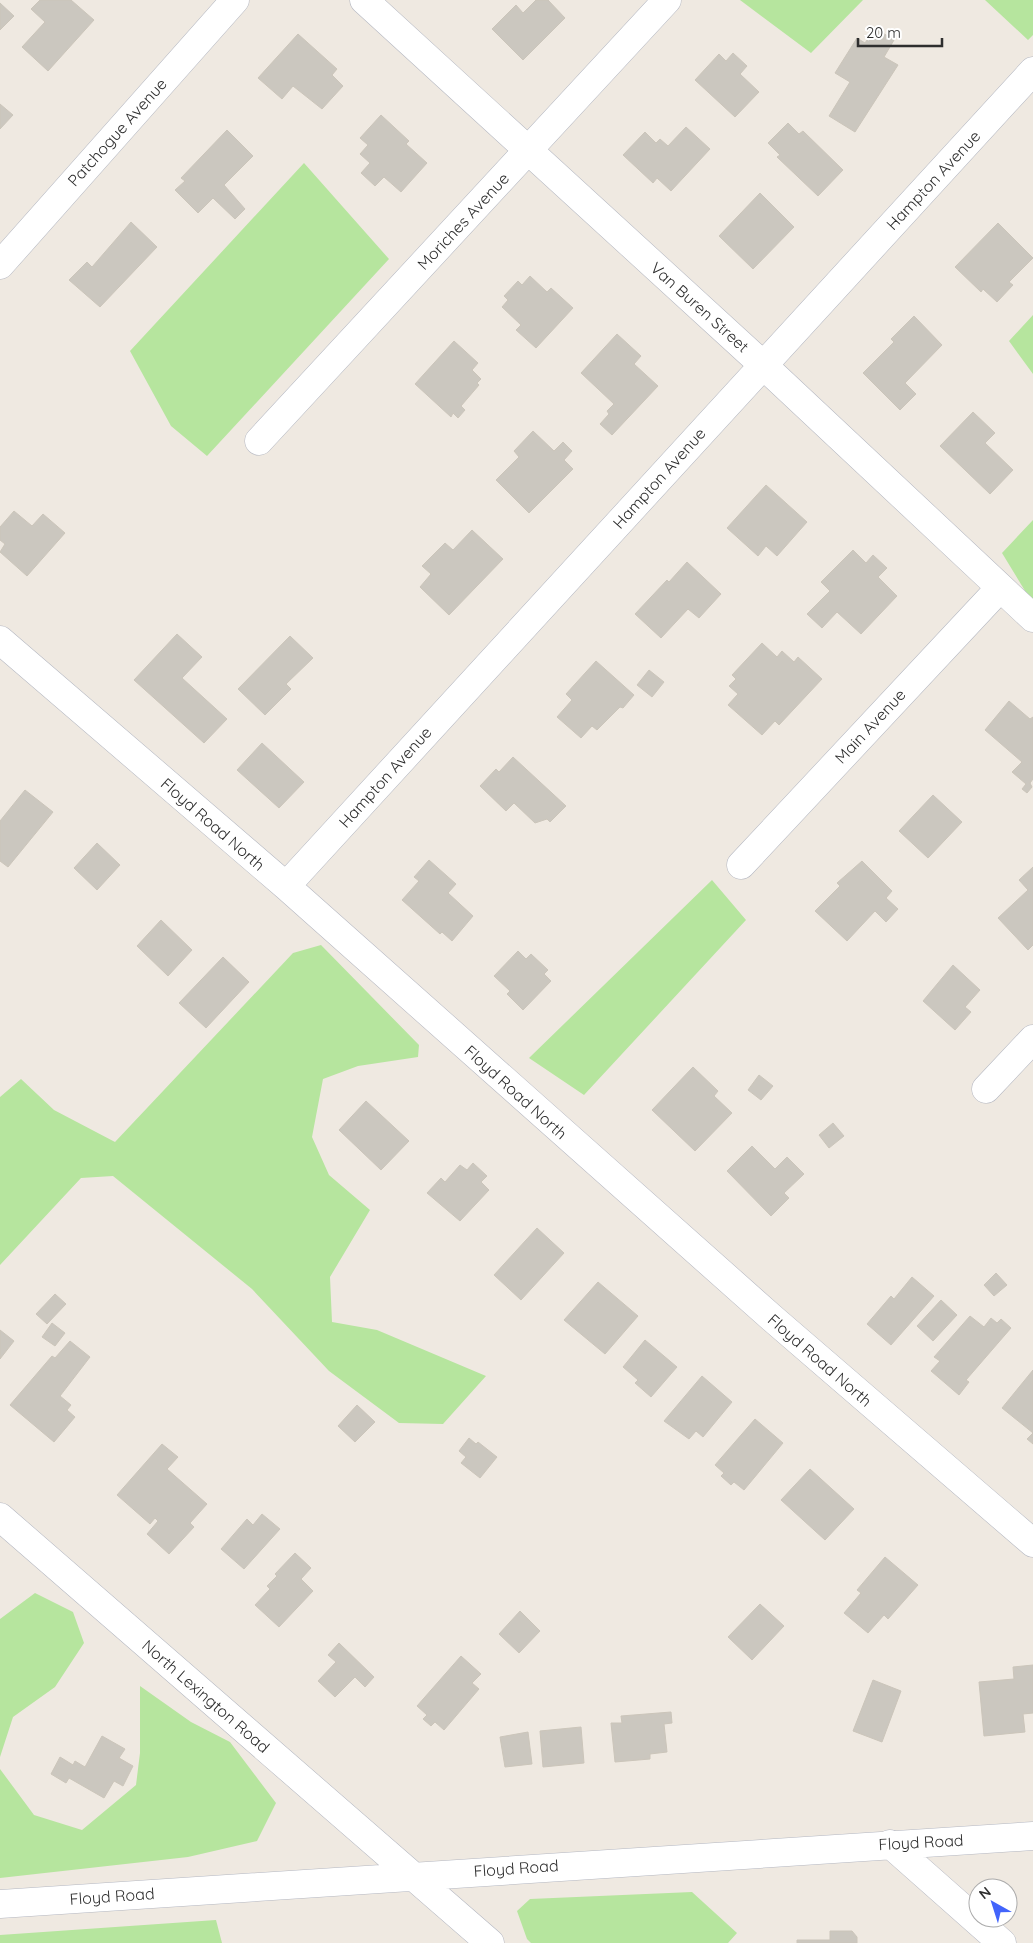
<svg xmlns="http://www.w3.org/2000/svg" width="1033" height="1943" viewBox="0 0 1033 1943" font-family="Quicksand,sans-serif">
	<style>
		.green { fill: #b6e59e }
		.building { fill: #cbc7bf; stroke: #cbc5ba }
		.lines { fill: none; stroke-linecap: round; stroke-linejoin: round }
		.minor-casing { stroke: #b4b7c1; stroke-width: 29 }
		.minor { stroke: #fff; stroke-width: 28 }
		.labels { text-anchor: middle; stroke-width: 4; stroke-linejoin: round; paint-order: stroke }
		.street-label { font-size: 16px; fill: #2e2e2e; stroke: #fff }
	</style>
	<rect width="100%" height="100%" fill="#efe9e1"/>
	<path class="green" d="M 740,0 L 863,0 L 811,53 Z
		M 985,0 L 1033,0 L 1033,35 L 1028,40 Z
		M 304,163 L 389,259 L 207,456 L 171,426 L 130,351 Z
		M 1033,315 L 1033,374 L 1009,341 Z
		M 1033,520 L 1033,604 L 1002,553 Z
		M 712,880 L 746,920 L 584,1095 L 529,1058 Z
		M 321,945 L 419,1045 L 418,1057 L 358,1066 L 323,1079 L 312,1137 L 329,1175 L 370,1210 L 330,1277 L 332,1322 L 377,1330 L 486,1376 L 443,1424 L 399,1423 L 329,1371 L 252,1289 L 113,1176 L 81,1178 L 0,1265 L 0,1097 L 21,1079 L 54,1110 L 115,1142 L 293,953 Z
		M 35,1593 L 73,1612 L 84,1643 L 55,1687 L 13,1717 L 0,1757 L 0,1619 Z
		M 140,1686 L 191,1722 L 230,1742 L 276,1803 L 257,1841 L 188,1857 L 0,1878 L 0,1769 L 34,1815 L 82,1830 L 136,1785 L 140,1753 Z
		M 692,1892 L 737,1933 L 728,1943 L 531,1943 L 527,1939 L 517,1911 L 530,1899 Z
		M 216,1920 L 222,1943 L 0,1943 L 0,1935 Z"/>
	<path class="building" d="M 40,0 L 71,0 L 94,20 L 48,71 L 22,47 L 45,22 L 31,9 Z
		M 536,0 L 548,0 L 565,18 L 523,60 L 492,29 L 516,5 L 523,13 Z
		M 0,3 L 14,16 L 0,30 Z
		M 875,28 L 894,40 L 884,57 L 898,65 L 855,132 L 829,116 L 850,82 L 835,73 L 857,38 L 865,43 Z
		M 298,34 L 337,69 L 332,75 L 343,86 L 322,109 L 293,86 L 282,99 L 258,78 Z
		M 733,53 L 747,66 L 740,74 L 759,92 L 735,117 L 695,80 L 719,54 L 726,61 Z
		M 0,104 L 13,115 L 0,129 Z
		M 381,115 L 409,141 L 406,144 L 427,163 L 401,192 L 384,177 L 375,186 L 361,173 L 370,163 L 360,154 L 368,145 L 360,138 Z
		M 788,123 L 799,134 L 803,131 L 843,170 L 818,196 L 777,157 L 780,155 L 768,143 Z
		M 686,127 L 710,149 L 671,191 L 657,178 L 653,183 L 623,155 L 645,132 L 656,143 L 660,139 L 668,146 Z
		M 227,130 L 253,156 L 224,185 L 245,209 L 235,219 L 213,198 L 198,213 L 175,190 L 185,181 L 181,178 Z
		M 760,193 L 794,227 L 753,269 L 719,236 Z
		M 131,222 L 157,247 L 100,307 L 69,280 L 87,262 L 92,267 Z
		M 998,223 L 1033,258 L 1009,282 L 1013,285 L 997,302 L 983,289 L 981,292 L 955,267 Z
		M 530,276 L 547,292 L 551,288 L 573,308 L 536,348 L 516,330 L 521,325 L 502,307 L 508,300 L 504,296 L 518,281 L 522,285 Z
		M 914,316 L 942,345 L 905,383 L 916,394 L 900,410 L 863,373 L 894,342 L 891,339 Z
		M 617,334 L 641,356 L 634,364 L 658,386 L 612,435 L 600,424 L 609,414 L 607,411 L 614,404 L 581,373 Z
		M 454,341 L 478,363 L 472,370 L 481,379 L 477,383 L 479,385 L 461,406 L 465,410 L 458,418 L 453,413 L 451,417 L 415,384 Z
		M 973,412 L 995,433 L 985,443 L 1013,470 L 990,494 L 940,446 Z
		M 533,431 L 554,451 L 563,442 L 572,451 L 564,460 L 573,469 L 529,513 L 496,480 L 519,457 L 514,451 Z
		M 766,485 L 807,522 L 777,556 L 766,546 L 758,556 L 727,528 Z
		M 14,511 L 32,526 L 43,514 L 65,533 L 27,576 L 0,552 L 5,544 L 0,540 L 0,527 Z
		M 472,530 L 503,559 L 449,615 L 420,587 L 431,574 L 422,566 L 445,543 L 453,550 Z
		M 853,550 L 866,563 L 873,555 L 887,568 L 878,577 L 897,596 L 861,634 L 837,612 L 822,628 L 807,614 L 830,591 L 821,582 Z
		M 687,562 L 721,594 L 699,618 L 688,609 L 661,638 L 635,614 L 667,580 L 669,582 Z
		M 177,634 L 202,657 L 182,678 L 227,719 L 204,743 L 134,680 Z
		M 290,636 L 313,658 L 286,684 L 291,689 L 265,715 L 238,689 Z
		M 762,643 L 777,657 L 782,651 L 794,662 L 798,657 L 822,679 L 779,725 L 775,721 L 762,735 L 728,705 L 738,694 L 729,686 L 736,679 L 732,675 Z
		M 596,661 L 634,695 L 623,708 L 620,707 L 597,730 L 592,726 L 581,738 L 557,717 L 572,700 L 566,694 Z
		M 649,670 L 664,682 L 652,697 L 637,685 Z
		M 1009,701 L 1030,719 L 1033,717 L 1033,779 L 1030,783 L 1032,787 L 1027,793 L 1022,789 L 1026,784 L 1012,772 L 1022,762 L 985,730 Z
		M 262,743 L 304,782 L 279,808 L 237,770 Z
		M 513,757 L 566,806 L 550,822 L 547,819 L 535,823 L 514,803 L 506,811 L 480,786 L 496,769 L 499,772 Z
		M 25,790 L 53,812 L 8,867 L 0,861 L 0,821 Z
		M 933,795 L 962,822 L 928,858 L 899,831 Z
		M 97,843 L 120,865 L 97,890 L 74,868 Z
		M 429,860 L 456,884 L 448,893 L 473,916 L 452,941 L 442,932 L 440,934 L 402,900 L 419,881 L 414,877 Z
		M 862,861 L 892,891 L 886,898 L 898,909 L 886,922 L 875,911 L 847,941 L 815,911 L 840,886 L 837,883 Z
		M 1033,867 L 1033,945 L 1028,950 L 998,918 L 1028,890 L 1019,880 Z
		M 161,920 L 192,950 L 168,976 L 137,946 Z
		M 518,951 L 526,959 L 531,954 L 548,970 L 544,974 L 551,981 L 523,1010 L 507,994 L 510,991 L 494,976 Z
		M 223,957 L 249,982 L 206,1028 L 179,1003 Z
		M 953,965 L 980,990 L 965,1007 L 971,1012 L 955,1030 L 923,1001 Z
		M 693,1067 L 718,1091 L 714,1096 L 732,1113 L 695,1151 L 652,1110 Z
		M 759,1075 L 773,1086 L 761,1100 L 748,1090 Z
		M 366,1101 L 409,1141 L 381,1170 L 339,1130 Z
		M 833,1123 L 844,1136 L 829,1148 L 819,1135 Z
		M 752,1146 L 775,1169 L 787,1157 L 804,1174 L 784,1193 L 789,1198 L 771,1216 L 727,1171 Z
		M 473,1163 L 487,1176 L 481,1182 L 489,1190 L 460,1221 L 427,1193 L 441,1178 L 445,1182 L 460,1165 L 467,1170 Z
		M 537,1228 L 564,1253 L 521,1300 L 494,1275 Z
		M 996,1273 L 1007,1285 L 994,1296 L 984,1285 Z
		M 912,1277 L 934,1296 L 891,1345 L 867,1324 L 891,1296 L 894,1299 Z
		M 598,1282 L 638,1316 L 605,1354 L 564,1320 Z
		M 55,1294 L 66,1304 L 47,1324 L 36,1314 Z
		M 941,1300 L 957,1315 L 933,1341 L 917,1326 Z
		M 970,1316 L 984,1327 L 991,1318 L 997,1323 L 1001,1319 L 1011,1328 L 966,1380 L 969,1382 L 959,1395 L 931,1371 L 940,1361 L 934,1357 Z
		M 52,1323 L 65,1333 L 55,1346 L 42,1337 Z
		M 0,1330 L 14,1341 L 0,1359 Z
		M 645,1340 L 677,1367 L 651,1397 L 635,1383 L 638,1380 L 623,1367 Z
		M 70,1341 L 90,1357 L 60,1396 L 71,1405 L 67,1410 L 75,1417 L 54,1442 L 10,1405 L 52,1356 L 55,1358 Z
		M 1033,1370 L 1033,1444 L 1027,1439 L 1033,1433 L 1002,1408 Z
		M 702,1376 L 732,1402 L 703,1437 L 696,1431 L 689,1439 L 664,1421 Z
		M 357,1405 L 375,1422 L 355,1442 L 338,1426 Z
		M 755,1419 L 783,1443 L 744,1490 L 734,1482 L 731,1485 L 721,1476 L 724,1473 L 715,1465 Z
		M 469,1438 L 476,1444 L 478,1442 L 497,1457 L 480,1478 L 461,1463 L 466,1457 L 459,1451 Z
		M 162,1444 L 178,1457 L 167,1469 L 207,1504 L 190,1523 L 194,1527 L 169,1554 L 147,1534 L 158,1521 L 155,1518 L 150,1524 L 117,1495 Z
		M 810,1469 L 854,1509 L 825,1540 L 781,1500 Z
		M 262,1514 L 280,1529 L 244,1569 L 221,1549 L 247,1519 L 253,1525 Z
		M 295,1553 L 311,1568 L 301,1579 L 313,1591 L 279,1627 L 255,1605 L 270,1589 L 267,1586 L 277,1576 L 275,1574 Z
		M 885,1557 L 918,1585 L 888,1619 L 884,1615 L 868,1633 L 844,1613 L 861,1593 L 857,1590 Z
		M 760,1604 L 784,1626 L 752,1660 L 728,1637 Z
		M 520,1611 L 540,1631 L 519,1653 L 499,1634 Z
		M 339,1643 L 374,1677 L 365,1687 L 355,1677 L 335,1697 L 318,1681 L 336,1662 L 328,1655 Z
		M 461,1656 L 481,1674 L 472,1683 L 479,1689 L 444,1730 L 435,1722 L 431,1726 L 423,1719 L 427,1715 L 417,1706 Z
		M 1033,1665 L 1033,1713 L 1023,1714 L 1025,1732 L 984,1736 L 979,1682 L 1014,1679 L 1013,1667 Z
		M 873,1680 L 901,1691 L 882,1742 L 853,1731 Z
		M 671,1712 L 672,1723 L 664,1724 L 667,1752 L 650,1754 L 650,1759 L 615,1762 L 611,1723 L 622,1723 L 621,1716 Z
		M 581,1727 L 584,1763 L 543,1767 L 540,1731 Z
		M 528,1732 L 532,1764 L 505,1767 L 500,1737 Z
		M 102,1736 L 125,1749 L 119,1758 L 133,1766 L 123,1786 L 114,1781 L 104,1798 L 69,1778 L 66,1783 L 51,1774 L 60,1757 L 73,1765 L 75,1761 L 85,1767 Z
		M 830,1931 L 852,1931 L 857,1937 L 857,1943 L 797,1943 L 797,1940 L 830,1940 Z"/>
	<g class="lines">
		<g class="minor-casing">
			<path id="minor" d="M 364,0 L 763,365 L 1033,618
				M 0,265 L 235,0
				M 259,441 L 667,0
				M 0,640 L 286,886 L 772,1318 L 1033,1543
				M 741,865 L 1000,588
				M 286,886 L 1033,71
				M 986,1089 L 1033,1039
				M 0,1517 L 490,1943
				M 890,1844 L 1002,1943
				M 0,1904 L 1033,1836"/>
		</g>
		<use href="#minor" class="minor"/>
	</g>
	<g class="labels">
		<g class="street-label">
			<text transform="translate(117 132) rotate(-48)" y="6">Patchogue Avenue</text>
			<text transform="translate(933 180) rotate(-47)" y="6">Hampton Avenue</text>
			<text transform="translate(463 221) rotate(-47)" y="6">Moriches Avenue</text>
			<text transform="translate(700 307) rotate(42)" y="6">Van Buren Street</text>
			<text transform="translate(659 478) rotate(-48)" y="6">Hampton Avenue</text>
			<text transform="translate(870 726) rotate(-47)" y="6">Main Avenue</text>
			<text transform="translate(385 777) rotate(-48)" y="6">Hampton Avenue</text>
			<text transform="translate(213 824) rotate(41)" y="6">Floyd Road North</text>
			<text transform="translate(516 1092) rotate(42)" y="6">Floyd Road North</text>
			<text transform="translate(820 1360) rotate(41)" y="6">Floyd Road North</text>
			<text transform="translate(206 1696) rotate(41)" y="6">North Lexington Road</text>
			<text transform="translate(921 1842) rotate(-3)" y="6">Floyd Road</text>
			<text transform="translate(516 1868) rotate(-4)" y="6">Floyd Road</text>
			<text transform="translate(112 1896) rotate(-4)" y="6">Floyd Road</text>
		</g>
	</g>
	<g transform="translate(993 1903) rotate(321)"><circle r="24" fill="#ffffff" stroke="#ababab"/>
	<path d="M0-4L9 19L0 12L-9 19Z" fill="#4264fb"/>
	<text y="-8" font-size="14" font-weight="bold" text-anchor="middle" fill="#2e2e2e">N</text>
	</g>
	<path d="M858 38v8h84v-8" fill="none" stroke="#2e2e2e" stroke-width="2.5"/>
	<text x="866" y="38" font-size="15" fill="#2e2e2e" stroke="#ffffff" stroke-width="4" paint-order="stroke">20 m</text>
</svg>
